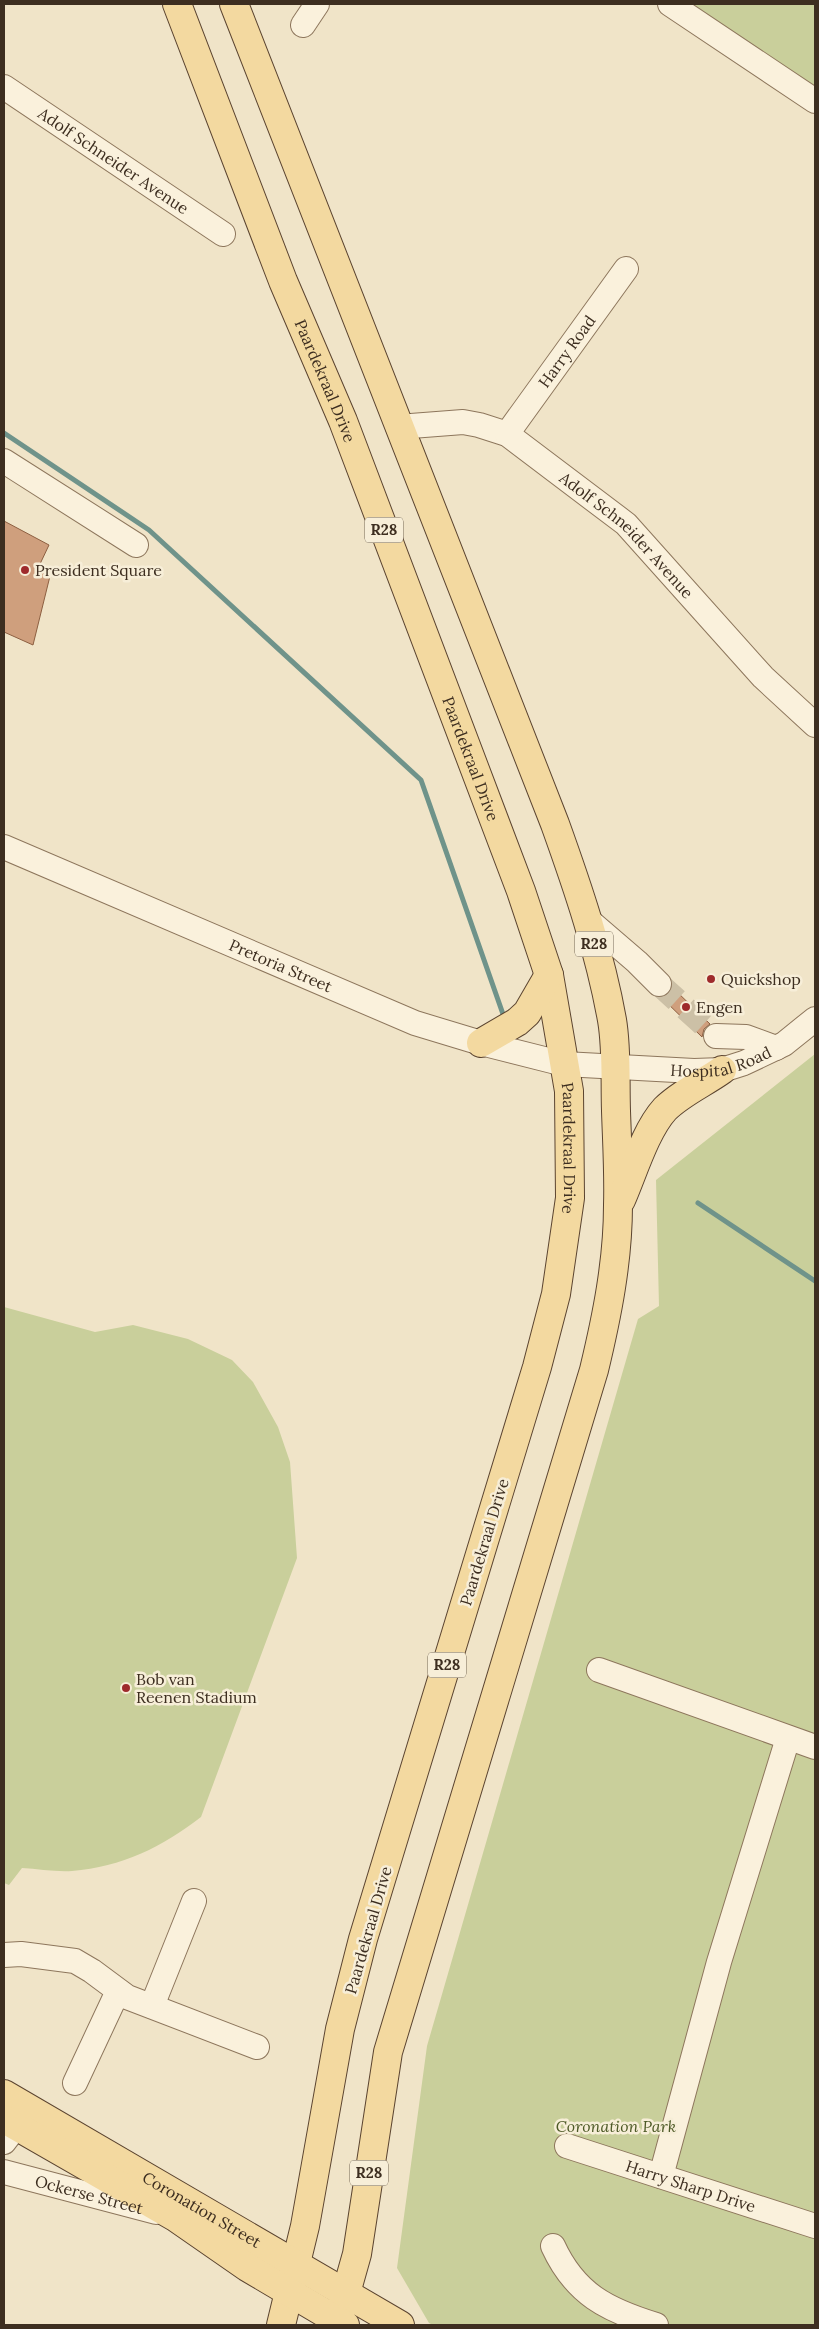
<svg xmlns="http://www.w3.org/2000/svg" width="819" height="2329" viewBox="0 0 819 2329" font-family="Lora,serif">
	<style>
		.green { fill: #c9cf9b }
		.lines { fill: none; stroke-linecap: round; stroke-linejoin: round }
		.stream { stroke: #6f938a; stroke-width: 5 }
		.building { fill: #cf9f7d; stroke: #8d5f41 }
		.minor-tunnel { stroke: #ccc0a6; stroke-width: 24; stroke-dasharray: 24 12; stroke-linecap: butt }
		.minor-casing { stroke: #8d765c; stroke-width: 26 }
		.major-casing { stroke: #5b4430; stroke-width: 30 }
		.minor { stroke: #faf1dc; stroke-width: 24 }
		.major { stroke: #f3d9a0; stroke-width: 28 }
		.poi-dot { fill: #9e2a2b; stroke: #f7eed8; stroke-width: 2 }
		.labels { text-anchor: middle; stroke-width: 5; stroke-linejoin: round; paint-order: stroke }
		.shield { fill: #f7eed8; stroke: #756857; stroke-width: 1 }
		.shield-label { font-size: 15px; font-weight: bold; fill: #3d2e20 }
		.street-label { font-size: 16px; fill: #3d2e20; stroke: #f7eed8 }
		.poi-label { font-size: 16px; fill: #3d2e20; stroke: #f7eed8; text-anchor: start }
		.park-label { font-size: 16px; font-style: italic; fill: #4d5a26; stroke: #f7eed8 }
	</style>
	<rect width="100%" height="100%" fill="#f0e4c8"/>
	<path class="green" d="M 679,4 L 815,4 L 815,91 Z
		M 815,1054 L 815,2325 L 433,2325 L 429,2323 L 397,2268 L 427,2046 L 638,1319 L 659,1306 L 656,1180 Z
		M 4,1307 L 95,1332 L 133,1325 L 188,1339 L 232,1360 L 253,1382 L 278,1427 L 290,1462 L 297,1558 L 201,1817 C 162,1847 122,1867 72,1871 C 56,1872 38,1869 22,1868 L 9,1885 L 4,1883 Z"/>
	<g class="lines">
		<path class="stream" d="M 4,433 L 149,530 L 421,780 L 504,1017
			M 698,1203 L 815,1281"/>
	</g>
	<path class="building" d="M 4,521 L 49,545 L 40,564 L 50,576 L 33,645 L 4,632 Z
		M 672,987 L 710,1024 L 704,1029 L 702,1037 L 661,997 L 668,994 Z"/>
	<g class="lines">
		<path class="minor-tunnel" d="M 659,984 L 716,1036"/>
		<g class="minor-casing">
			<g id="minor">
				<path d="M 670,4 L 815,101"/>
				<path d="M 303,25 L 317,4"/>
				<path id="s1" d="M 4,87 L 223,234"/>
				<path id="s2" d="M 398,427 L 463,422 L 479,425 L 507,434 L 626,524 L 763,677 L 815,725"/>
				<path id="s3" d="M 507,434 L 626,269"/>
				<path d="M 4,461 L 136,545"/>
				<path id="s4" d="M 4,847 L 415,1023 L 481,1043 L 564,1064 L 694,1071 L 722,1070 L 744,1063 L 784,1044 L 815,1019"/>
				<path d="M 587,919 L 637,962 L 659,984"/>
				<path d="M 716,1036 L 746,1037 L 776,1048"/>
				<path d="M 599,1670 L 815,1747"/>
				<path d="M 4,1955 L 21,1954 L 75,1961 L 92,1971 L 127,1997 L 257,2047"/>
				<path d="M 152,2006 L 194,1901"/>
				<path d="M 75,2083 L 118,1991"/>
				<path d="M 4,2142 L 27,2112"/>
				<path id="s5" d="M 567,2146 L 815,2226"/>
				<path id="s6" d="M 4,2172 L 156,2212"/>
				<path d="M 661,2176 L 719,1962 L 788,1738"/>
				<path d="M 553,2246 C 575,2294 607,2310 656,2325"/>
			</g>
		</g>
		<g class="major-casing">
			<g id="major">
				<path id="s7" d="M 177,4 L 283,281 L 343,421 L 521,891 L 549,975 L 569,1091 L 570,1198 L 556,1294 L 537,1367 L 363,1939 L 340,2029 L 305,2226 L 281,2325"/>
				<path d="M 234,4 L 555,824 C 578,888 600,953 612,1020 C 617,1049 615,1081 616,1111 C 617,1142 619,1174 618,1205 C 618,1261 607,1316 594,1370 L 388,2052 L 357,2254 L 337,2325"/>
				<path d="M 481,1043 L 517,1022 L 527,1013 L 549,975"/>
				<path d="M 621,1200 C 633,1173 645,1131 665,1109 C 681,1093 704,1083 722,1070"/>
				<path id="s8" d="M 4,2094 L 400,2325"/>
				<path d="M 4,2119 L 175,2217 L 247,2267 L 345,2325"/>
			</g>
		</g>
		<use href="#minor" class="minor"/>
		<use href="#major" class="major"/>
	</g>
	<g class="poi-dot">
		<circle cx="25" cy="570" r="5"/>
		<circle cx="711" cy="979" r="5"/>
		<circle cx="686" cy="1007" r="5"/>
		<circle cx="126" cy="1688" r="5"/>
	</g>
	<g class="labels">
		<g class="shield">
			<rect x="365" y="517.5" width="38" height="25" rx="4"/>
			<rect x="575" y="931.5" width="38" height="25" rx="4"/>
			<rect x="428" y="1652.5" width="38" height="25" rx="4"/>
			<rect x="350" y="2160.5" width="38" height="25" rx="4"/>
		</g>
		<g class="shield-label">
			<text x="384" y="535">R28</text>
			<text x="594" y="949">R28</text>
			<text x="447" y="1670">R28</text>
			<text x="369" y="2178">R28</text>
		</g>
		<g class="street-label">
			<text dy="6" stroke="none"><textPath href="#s1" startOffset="132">Adolf Schneider Avenue</textPath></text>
			<text dy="6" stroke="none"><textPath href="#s3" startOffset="102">Harry Road</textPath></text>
			<text dy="6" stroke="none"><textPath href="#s7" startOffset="405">Paardekraal Drive</textPath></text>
			<text dy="6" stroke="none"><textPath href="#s2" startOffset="268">Adolf Schneider Avenue</textPath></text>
			<text dy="6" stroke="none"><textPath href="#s7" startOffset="810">Paardekraal Drive</textPath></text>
			<text dy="6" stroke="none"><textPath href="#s4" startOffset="301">Pretoria Street</textPath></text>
			<text dy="6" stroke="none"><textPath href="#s4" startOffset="760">Hospital Road</textPath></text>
			<text dy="6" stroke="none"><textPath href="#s7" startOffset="1215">Paardekraal Drive</textPath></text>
			<text transform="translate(484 1542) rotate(-73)" y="6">Paardekraal Drive</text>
			<text transform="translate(368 1930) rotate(-74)" y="6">Paardekraal Drive</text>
			<text dy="6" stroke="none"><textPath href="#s5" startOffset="130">Harry Sharp Drive</textPath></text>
			<text dy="6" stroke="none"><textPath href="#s6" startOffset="88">Ockerse Street</textPath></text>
			<text dy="6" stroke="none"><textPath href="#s8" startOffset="229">Coronation Street</textPath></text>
		</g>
		<g class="poi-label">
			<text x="35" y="576">President Square</text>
			<text x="721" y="985">Quickshop</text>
			<text x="696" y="1013">Engen</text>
			<text x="136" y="1685">Bob van<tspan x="136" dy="18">Reenen Stadium</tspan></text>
		</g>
		<g class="park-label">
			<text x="616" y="2132">Coronation Park</text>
		</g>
	</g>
	<rect width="819" height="2329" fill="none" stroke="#3d2e20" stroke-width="10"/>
</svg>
